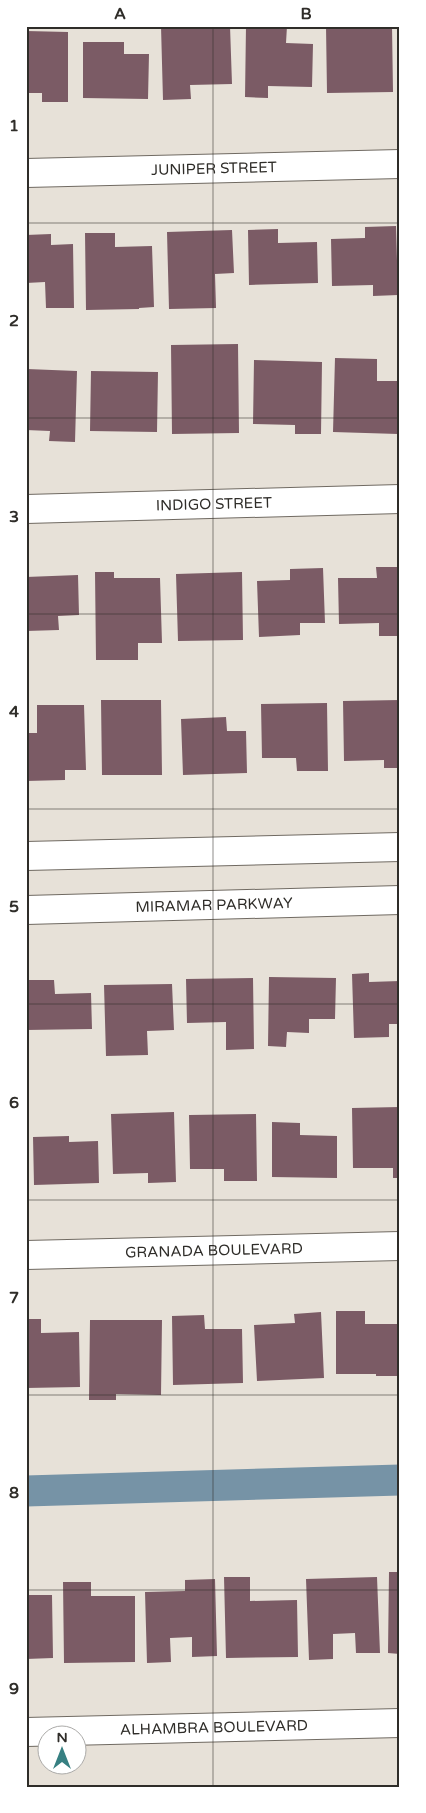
<svg xmlns="http://www.w3.org/2000/svg" width="426" height="1813" viewBox="0 0 426 1813" font-family="'Varela Round',sans-serif">
	<style>
		.lines { fill: none; stroke-linecap: round; stroke-linejoin: round }
		.canal { stroke: #7693a6; stroke-width: 31 }
		.building { fill: #7b5b65 }
		.street-casing { stroke: #706a62; stroke-width: 30 }
		.primary-casing { stroke: #706a62; stroke-width: 30 }
		.street { stroke: #fff; stroke-width: 28 }
		.primary { stroke: #fff; stroke-width: 28 }
		.grid { fill: none; stroke: #2f2d29; stroke-width: 1; stroke-opacity: 0.55 }
		.labels { text-anchor: middle; stroke-width: 5; stroke-linejoin: round; paint-order: stroke }
		.street-label { font-size: 15px; fill: #2f2d29; stroke: #fff }
		.neatline { fill: none; stroke: #2f2d29; stroke-width: 2 }
		.grid-label { font-size: 16px; text-anchor: middle; font-weight: bold; fill: #2f2d29 }
	</style>
	<rect width="100%" height="100%" fill="#e7e1d8"/>
	<g class="lines">
		<path class="canal" d="M 26,1491 L 400,1480"/>
	</g>
	<path class="building" d="M 161,26 L 230,26 L 232,84 L 190,85 L 191,99 L 163,100 Z
		M 246,26 L 287,26 L 286,43 L 313,44 L 312,87 L 268,86 L 268,98 L 245,97 Z
		M 326,26 L 392,26 L 393,92 L 327,93 Z
		M 26,31 L 68,32 L 68,102 L 42,102 L 42,93 L 26,93 Z
		M 83,42 L 124,42 L 124,54 L 149,54 L 148,99 L 83,98 Z
		M 396,226 L 398,295 L 373,296 L 373,285 L 332,286 L 331,239 L 365,238 L 365,227 Z
		M 278,229 L 278,243 L 317,242 L 318,283 L 249,285 L 248,230 Z
		M 232,230 L 234,273 L 215,274 L 216,308 L 169,309 L 167,232 Z
		M 85,233 L 115,233 L 115,247 L 152,246 L 154,307 L 139,308 L 139,309 L 86,310 Z
		M 51,234 L 51,245 L 73,244 L 74,308 L 46,308 L 45,282 L 26,283 L 26,235 Z
		M 238,344 L 239,433 L 172,434 L 171,345 Z
		M 335,358 L 377,359 L 377,381 L 400,381 L 398,434 L 333,432 Z
		M 254,360 L 322,362 L 321,434 L 295,434 L 295,425 L 253,424 Z
		M 27,369 L 77,371 L 75,442 L 49,441 L 50,431 L 26,430 Z
		M 91,371 L 158,372 L 157,432 L 90,431 Z
		M 376,567 L 400,567 L 400,636 L 379,636 L 379,623 L 339,624 L 338,578 L 377,578 Z
		M 323,568 L 325,623 L 300,623 L 300,635 L 259,637 L 257,581 L 290,580 L 290,569 Z
		M 95,572 L 114,572 L 114,578 L 160,578 L 162,643 L 138,643 L 138,660 L 96,660 Z
		M 242,572 L 243,640 L 178,641 L 176,574 Z
		M 78,575 L 79,615 L 58,616 L 59,630 L 26,631 L 26,577 Z
		M 101,700 L 161,700 L 162,775 L 102,775 Z
		M 400,700 L 400,768 L 384,768 L 384,760 L 344,761 L 343,701 Z
		M 327,703 L 328,771 L 297,771 L 296,758 L 262,758 L 261,704 Z
		M 37,705 L 84,705 L 86,770 L 65,770 L 65,780 L 26,781 L 26,733 L 37,733 Z
		M 226,717 L 227,731 L 246,731 L 247,773 L 183,775 L 181,719 Z
		M 369,973 L 369,982 L 400,981 L 400,1024 L 389,1024 L 389,1037 L 354,1038 L 352,974 Z
		M 269,977 L 336,978 L 335,1019 L 309,1019 L 309,1033 L 287,1032 L 286,1047 L 268,1046 Z
		M 253,978 L 254,1049 L 226,1050 L 226,1022 L 187,1023 L 186,979 Z
		M 26,980 L 54,980 L 55,994 L 91,993 L 92,1029 L 26,1030 Z
		M 172,984 L 174,1030 L 147,1031 L 148,1055 L 106,1056 L 104,985 Z
		M 400,1107 L 400,1178 L 393,1178 L 393,1168 L 353,1168 L 352,1108 Z
		M 174,1112 L 176,1182 L 148,1183 L 148,1173 L 113,1174 L 111,1114 Z
		M 256,1114 L 257,1181 L 224,1181 L 224,1169 L 190,1169 L 189,1115 Z
		M 272,1122 L 300,1123 L 300,1135 L 337,1136 L 337,1178 L 272,1177 Z
		M 69,1136 L 69,1142 L 98,1141 L 99,1183 L 34,1185 L 33,1137 Z
		M 336,1311 L 365,1311 L 365,1324 L 400,1324 L 400,1376 L 376,1376 L 376,1374 L 336,1374 Z
		M 321,1312 L 324,1378 L 257,1381 L 254,1325 L 295,1323 L 294,1314 Z
		M 204,1315 L 205,1329 L 242,1329 L 243,1383 L 173,1385 L 172,1316 Z
		M 26,1319 L 41,1319 L 41,1333 L 79,1332 L 80,1387 L 26,1388 Z
		M 90,1320 L 162,1320 L 161,1395 L 116,1394 L 116,1400 L 89,1400 Z
		M 389,1572 L 400,1572 L 400,1654 L 388,1653 Z
		M 224,1577 L 250,1577 L 250,1601 L 297,1600 L 298,1657 L 226,1658 Z
		M 377,1577 L 380,1653 L 356,1653 L 355,1633 L 333,1634 L 333,1659 L 309,1660 L 306,1579 Z
		M 215,1579 L 217,1656 L 192,1657 L 192,1637 L 170,1638 L 171,1662 L 147,1663 L 145,1592 L 185,1591 L 185,1580 Z
		M 63,1582 L 91,1582 L 91,1596 L 135,1596 L 135,1662 L 64,1663 Z
		M 26,1595 L 52,1595 L 53,1658 L 26,1659 Z"/>
	<g class="lines">
		<g class="street-casing">
			<g id="street">
				<path id="s1" d="M 26,173 L 400,164"/>
				<path id="s2" d="M 26,509 L 400,499"/>
				<path id="s3" d="M 26,1255 L 400,1246"/>
				<path id="s4" d="M 26,1732 L 400,1723"/>
			</g>
		</g>
		<g class="primary-casing">
			<g id="primary">
				<path d="M 26,856 L 400,847"/>
				<path id="s5" d="M 26,910 L 400,900"/>
			</g>
		</g>
		<use href="#street" class="street"/>
		<use href="#primary" class="primary"/>
	</g>
	<path class="grid" d="M 213,26 L 213,1787M 26,223 L 400,223M 26,418 L 400,418M 26,614 L 400,614M 26,809 L 400,809M 26,1004 L 400,1004M 26,1200 L 400,1200M 26,1395 L 400,1395M 26,1590 L 400,1590"/>
	<g class="labels">
		<g class="street-label">
			<text dy="5" stroke="none"><textPath href="#s1" startOffset="188">JUNIPER STREET</textPath></text>
			<text dy="5" stroke="none"><textPath href="#s2" startOffset="188">INDIGO STREET</textPath></text>
			<text dy="5" stroke="none"><textPath href="#s5" startOffset="188">MIRAMAR PARKWAY</textPath></text>
			<text dy="5" stroke="none"><textPath href="#s3" startOffset="188">GRANADA BOULEVARD</textPath></text>
			<text dy="5" stroke="none"><textPath href="#s4" startOffset="188">ALHAMBRA BOULEVARD</textPath></text>
		</g>
	</g>
	<rect width="426" height="1813" fill="none" stroke="#ffffff" stroke-width="55"/>
	<g transform="translate(62 1750)"><circle r="24" fill="#ffffff" stroke="#acaba9"/>
	<path d="M0-4L9 19L0 12L-9 19Z" fill="#378082"/>
	<text y="-8" font-size="14" font-weight="bold" text-anchor="middle" fill="#2f2d29">N</text>
	</g>
	<rect x="28" y="28" width="370" height="1758" class="neatline"/>
	<g class="grid-label">
		<text x="120" y="19">A</text>
		<text x="306" y="19">B</text>
		<text x="14" y="131">1</text>
		<text x="14" y="326">2</text>
		<text x="14" y="522">3</text>
		<text x="14" y="717">4</text>
		<text x="14" y="912">5</text>
		<text x="14" y="1108">6</text>
		<text x="14" y="1303">7</text>
		<text x="14" y="1498">8</text>
		<text x="14" y="1694">9</text>
	</g>
</svg>
